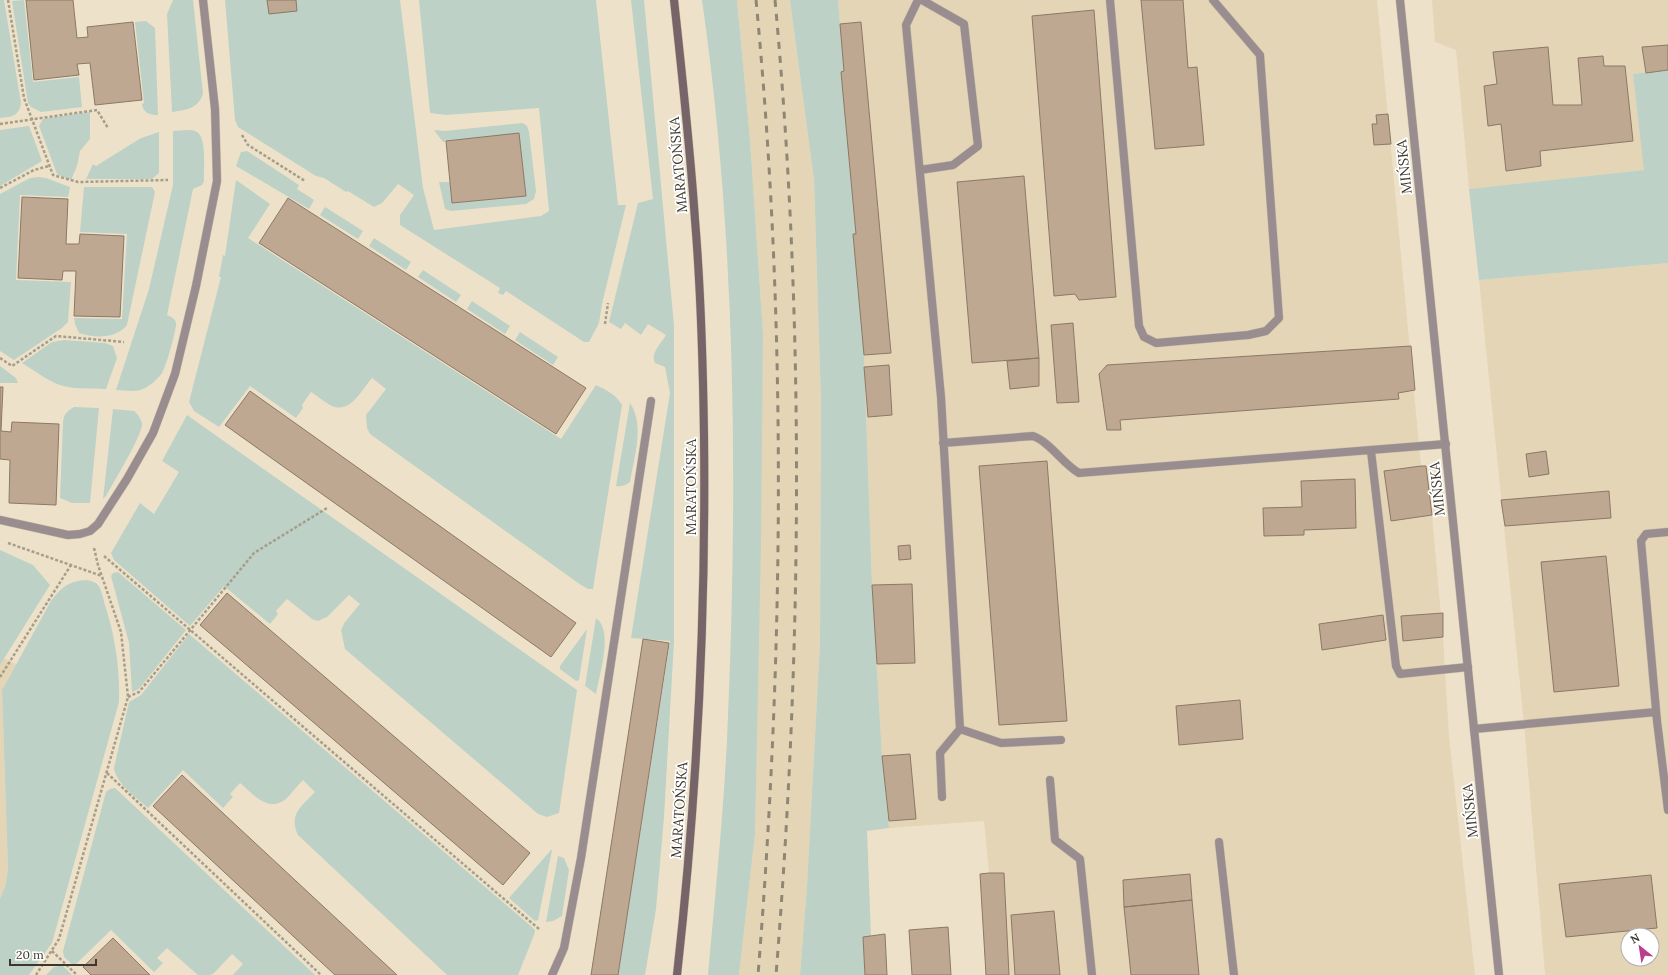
<svg xmlns="http://www.w3.org/2000/svg" width="1668" height="975" viewBox="0 0 1668 975" font-family="Lora,serif">
	<style>
		.built { fill: #e4d5b6; fill-rule: evenodd }
		.green { fill: #bdd1c6 }
		.building { fill: #bfa891; stroke: #8b7866 }
		.lines { fill: none; stroke-linecap: round; stroke-linejoin: round }
		.lane-casing { stroke: #cac0aa; stroke-width: 9 }
		.street-casing { stroke: #cac0aa; stroke-width: 9 }
		.secondary-casing { stroke: #cac0aa; stroke-width: 9 }
		.path { stroke: #a69e8b; stroke-width: 2.5; stroke-dasharray: 3 2; stroke-linecap: butt }
		.lane { stroke: #9a8d90; stroke-width: 8 }
		.street { stroke: #9a8d90; stroke-width: 8 }
		.secondary { stroke: #766468; stroke-width: 8 }
		.rail { stroke: #8e8776; stroke-width: 3; stroke-dasharray: 7 7; stroke-linecap: butt }
		.labels { text-anchor: middle; stroke-width: 3.5; stroke-linejoin: round; paint-order: stroke }
		.street-label { font-size: 14px; fill: #3d382f; stroke: #fff }
	</style>
	<rect width="100%" height="100%" fill="#ede2c9"/>
	<path class="built" d="M 737,0 L 790,0 L 814,180 L 821,402 L 820,643 L 807,886 L 800,975 L 739,975 L 755,834 L 763,334 L 750,140 Z
		M 838,0 L 1377,0 L 1421,466 L 1426,466 L 1432,515 L 1443,637 L 1449,736 L 1475,975 L 1009,975 L 1004,873 L 989,873 L 984,821 L 889,828 L 882,756 L 872,585 L 864,355 L 853,234 L 856,234 L 841,72 L 844,71 Z
		M 1432,0 L 1668,0 L 1668,70 L 1633,74 L 1645,170 L 1469,189 L 1456,50 L 1435,42 Z
		M 1668,263 L 1668,975 L 1545,975 L 1524,724 L 1479,280 ZM 1628,935 L 1652,935 L 1652,959 L 1628,959 Z
		M 0,656 L 16,664 L 2,690 L 8,868 L 6,884 L 0,899 Z"/>
	<path class="green" d="M 0,0 L 4,0 L 21,103 C 19,116 12,117 0,118 Z
		M 24,0 L 33,82 L 79,77 L 82,107 L 41,112 L 31,107 L 28,103 L 12,1 Z
		M 173,0 L 193,0 L 203,94 C 198,109 185,110 172,112 L 167,14 Z
		M 225,0 L 400,0 L 423,188 L 434,230 L 541,216 L 549,211 L 539,108 L 446,115 L 430,113 L 419,0 L 596,0 L 618,205 L 626,205 L 602,304 L 599,323 L 589,342 L 584,342 L 506,291 L 503,295 L 498,293 L 500,288 L 400,225 L 400,215 L 414,195 L 398,184 L 382,203 L 374,207 L 348,191 L 346,192 L 324,178 L 316,176 L 238,127 L 235,120 Z
		M 631,0 L 644,0 L 674,326 L 674,641 L 664,817 L 656,909 L 645,975 L 618,975 L 670,641 L 631,638 L 670,393 L 665,367 L 655,363 C 650,353 661,344 666,335 L 648,324 L 641,335 L 625,323 L 621,329 L 609,322 L 638,203 L 653,199 Z
		M 702,0 L 737,0 L 750,140 L 763,334 L 761,542 L 755,834 L 739,975 L 708,975 C 715,897 723,819 727,740 C 738,494 737,245 702,0 Z
		M 790,0 L 838,0 L 844,71 L 841,72 L 856,234 L 853,234 L 864,355 L 872,585 L 882,756 L 889,828 L 867,831 L 871,936 L 863,937 L 865,975 L 800,975 L 807,886 L 820,643 L 821,402 L 814,180 Z
		M 146,21 L 155,28 L 158,115 C 150,115 143,113 142,104 L 144,103 L 135,22 Z
		M 1668,70 L 1668,263 L 1479,280 L 1469,189 L 1644,170 L 1633,74 Z
		M 90,112 L 90,139 L 80,151 L 77,166 L 71,180 L 57,174 L 39,126 L 43,119 Z
		M 523,123 L 527,126 L 529,132 L 536,191 L 534,199 L 526,204 L 451,211 L 445,209 L 439,182 L 450,182 L 453,203 L 526,196 L 519,134 L 443,142 L 434,130 L 445,131 Z
		M 29,126 L 42,161 L 0,186 L 0,130 Z
		M 173,131 C 179,131 189,129 195,131 C 208,135 203,169 204,181 L 202,185 L 193,189 L 167,315 C 171,317 175,318 176,323 C 177,328 166,368 162,373 C 157,380 148,388 140,390 C 133,392 123,390 116,390 L 149,289 L 173,185 Z
		M 159,132 L 159,173 L 152,179 L 86,179 L 93,164 L 96,166 L 141,138 Z
		M 247,151 L 299,185 L 297,189 L 314,200 L 309,209 L 236,166 L 241,152 Z
		M 38,177 L 46,178 L 70,187 L 68,197 L 20,195 L 16,280 L 71,282 L 68,322 L 62,328 L 14,360 L 0,351 L 0,194 L 30,178 Z
		M 236,180 L 270,204 L 248,238 L 561,439 L 596,385 C 607,390 616,395 622,405 L 593,589 L 588,589 L 581,585 L 370,434 L 367,428 L 366,415 L 386,389 L 372,378 C 362,389 351,414 332,406 C 325,403 318,396 311,392 L 302,405 L 303,408 L 296,418 L 250,386 L 219,427 L 194,411 L 189,402 L 221,277 L 219,277 L 223,255 L 225,256 Z
		M 84,187 L 152,187 L 155,192 L 127,325 C 116,339 95,338 79,333 L 75,324 L 74,318 L 122,319 L 127,234 L 80,232 Z
		M 325,207 L 363,231 L 358,239 L 320,215 Z
		M 374,238 L 411,262 L 406,270 L 369,246 Z
		M 423,270 L 461,295 L 456,302 L 418,277 Z
		M 472,301 L 510,326 L 505,334 L 467,309 Z
		M 520,332 L 558,357 L 553,365 L 515,340 Z
		M 64,340 L 105,343 L 113,346 L 117,358 L 106,389 C 91,388 74,390 60,385 C 46,380 34,370 22,363 L 52,342 Z
		M 0,366 L 16,378 L 18,383 L 0,383 Z
		M 630,403 C 645,425 634,457 630,482 C 626,485 622,487 616,486 Z
		M 74,407 L 99,408 L 90,503 L 72,503 L 60,498 L 63,422 C 64,414 67,411 74,407 Z
		M 113,409 L 134,411 C 138,414 141,419 142,424 C 143,434 112,485 106,496 L 103,499 Z
		M 187,415 L 577,690 L 559,813 L 547,817 L 538,814 L 345,649 L 341,630 L 345,622 L 360,604 L 349,595 L 327,617 L 318,621 L 312,619 L 287,599 L 276,611 L 278,614 L 270,624 L 224,586 L 190,626 L 114,560 L 111,553 L 140,503 L 154,514 L 179,472 L 162,461 Z
		M 0,550 L 33,565 L 50,585 L 0,665 Z
		M 118,572 L 186,630 L 139,689 L 132,692 L 129,643 L 111,576 L 113,573 Z
		M 87,580 C 91,581 95,582 98,585 C 101,589 103,597 104,602 C 115,635 120,667 119,702 L 52,943 L 29,975 L 0,975 L 0,899 L 6,884 L 8,868 L 2,690 L 51,601 C 62,587 68,581 87,580 Z
		M 596,618 C 614,631 599,675 596,694 L 585,686 Z
		M 587,629 L 579,680 L 576,681 L 560,669 L 560,666 Z
		M 189,634 L 532,927 L 535,930 L 534,935 L 518,975 L 447,975 L 298,835 C 288,814 302,806 315,792 L 303,780 C 297,786 292,793 286,799 C 268,813 253,794 240,783 L 230,794 L 233,797 L 223,808 L 183,770 L 148,808 C 136,797 117,785 114,768 L 129,702 L 141,695 Z
		M 114,788 L 115,788 L 315,975 L 233,975 L 243,964 L 232,954 L 214,973 L 210,975 L 198,975 L 167,948 L 157,958 L 163,963 L 154,972 L 111,930 L 74,966 L 64,957 L 63,951 L 106,792 L 110,789 Z
		M 551,850 L 552,850 L 538,920 L 535,921 L 509,898 Z
		M 558,856 L 564,858 L 569,870 L 562,916 L 553,921 L 546,922 Z
		M 59,966 L 63,966 L 72,975 L 46,975 L 54,967 Z"/>
	<path class="building" d="M 26,0 L 73,0 L 77,38 L 88,37 L 87,27 L 133,22 L 142,100 L 95,105 L 90,63 L 77,64 L 79,75 L 34,80 Z
		M 267,0 L 296,0 L 297,11 L 269,14 Z
		M 1141,0 L 1183,0 L 1188,68 L 1197,67 L 1204,145 L 1155,149 Z
		M 1094,10 L 1116,297 L 1079,300 L 1075,294 L 1054,296 L 1032,16 Z
		M 861,22 L 891,353 L 864,355 L 853,234 L 856,234 L 841,72 L 844,71 L 840,24 Z
		M 1668,45 L 1668,70 L 1646,73 L 1642,47 Z
		M 1548,47 L 1553,105 L 1582,105 L 1578,58 L 1603,56 L 1604,66 L 1625,66 L 1633,141 L 1540,151 L 1541,166 L 1506,171 L 1501,124 L 1488,126 L 1484,86 L 1497,84 L 1493,52 Z
		M 1388,114 L 1391,144 L 1374,145 L 1372,124 L 1377,124 L 1376,115 Z
		M 519,133 L 526,196 L 452,203 L 446,141 Z
		M 1024,176 L 1039,358 L 972,363 L 957,182 Z
		M 22,197 L 68,199 L 66,244 L 79,244 L 80,234 L 124,236 L 120,317 L 74,316 L 76,271 L 63,271 L 62,280 L 18,278 Z
		M 288,198 L 586,388 L 556,434 L 259,243 Z
		M 1073,323 L 1079,402 L 1057,403 L 1051,325 Z
		M 1411,346 L 1415,390 L 1398,393 L 1399,399 L 1120,420 L 1121,430 L 1107,430 L 1099,374 L 1107,365 Z
		M 1039,358 L 1039,386 L 1010,389 L 1007,361 Z
		M 889,365 L 892,415 L 868,417 L 864,367 Z
		M 0,387 L 3,387 L 1,431 L 11,432 L 12,422 L 59,424 L 56,505 L 9,503 L 10,460 L 0,459 Z
		M 250,391 L 576,623 L 551,657 L 225,425 Z
		M 1546,451 L 1549,474 L 1529,477 L 1526,454 Z
		M 1047,461 L 1067,721 L 999,725 L 979,466 Z
		M 1421,466 L 1426,466 L 1432,515 L 1391,521 L 1384,471 Z
		M 1355,479 L 1356,528 L 1304,530 L 1304,535 L 1264,536 L 1263,508 L 1302,507 L 1301,481 Z
		M 1609,491 L 1611,518 L 1505,526 L 1501,500 Z
		M 910,545 L 911,559 L 899,560 L 898,546 Z
		M 1606,556 L 1619,686 L 1554,692 L 1541,562 Z
		M 912,584 L 915,663 L 877,664 L 872,585 Z
		M 227,593 L 530,853 L 503,885 L 200,625 Z
		M 1443,613 L 1443,637 L 1403,641 L 1401,616 Z
		M 1383,615 L 1386,640 L 1322,650 L 1319,624 Z
		M 643,639 L 669,643 L 618,975 L 591,975 Z
		M 1240,700 L 1243,739 L 1179,745 L 1176,706 Z
		M 910,754 L 916,819 L 889,821 L 882,756 Z
		M 182,775 L 397,975 L 335,975 L 153,806 Z
		M 989,873 L 1004,873 L 1009,975 L 986,975 L 980,874 Z
		M 1190,874 L 1192,900 L 1124,907 L 1123,880 Z
		M 1651,875 L 1657,928 L 1566,937 L 1559,884 Z
		M 1192,900 L 1199,975 L 1131,975 L 1124,907 Z
		M 1054,911 L 1060,975 L 1015,975 L 1011,915 Z
		M 948,927 L 951,975 L 912,975 L 909,930 Z
		M 885,934 L 887,975 L 865,975 L 863,937 Z
		M 113,938 L 150,975 L 91,975 L 83,967 Z"/>
	<g class="lines">
		<g class="lane-casing">
			<path id="lane" d="M 918,0 L 906,25 L 941,397 L 960,729 L 940,753 L 942,797
				M 1110,0 L 1139,326 L 1144,337 L 1156,343 L 1248,335 L 1266,331 L 1279,318 L 1260,55 L 1213,0
				M 920,170 L 953,165 L 978,146 L 964,24 L 922,0
				M 943,443 L 1033,436 C 1050,442 1063,464 1079,473 L 1446,444
				M 1371,451 L 1396,666 L 1400,674 L 1468,667
				M 0,520 L 68,535 L 80,534 L 90,531 L 98,524 L 127,479 L 153,433 L 175,374 L 196,286 L 217,181 L 215,109 L 203,0
				M 1668,532 L 1646,534 L 1641,541 L 1657,721 L 1668,810
				M 960,729 L 1001,743 L 1061,740
				M 1474,729 L 1656,712
				M 1050,780 L 1055,840 L 1080,859 L 1092,975
				M 1219,842 L 1234,975
				M 552,975 L 564,948 L 581,858 L 651,401"/>
		</g>
		<g class="street-casing">
			<path id="street" d="M 1400,0 L 1499,975"/>
		</g>
		<g class="secondary-casing">
			<path id="secondary" d="M 674,0 C 682,73 690,146 695,220 C 701,292 703,364 704,436 C 706,616 697,796 677,975"/>
		</g>
		<path class="path" d="M 8,0 L 24,98 L 53,175 L 78,182 L 168,180
			M 0,124 L 97,110 L 108,128
			M 242,135 L 248,145 L 305,181
			M 0,188 L 34,170 L 49,166
			M 605,324 L 608,303
			M 0,358 L 12,366 L 56,336 L 124,342
			M 8,543 L 102,576
			M 104,556 L 539,929
			M 0,677 L 71,565
			M 128,697 L 139,692 L 254,553 L 327,508
			M 107,773 L 321,975
			M 52,951 L 77,975
			M 36,975 L 59,939 L 128,697 L 121,632 L 98,565 L 94,548"/>
		<use href="#lane" class="lane"/>
		<use href="#street" class="street"/>
		<use href="#secondary" class="secondary"/>
		<path class="rail" d="M 756,0 C 787,324 784,650 758,975
			M 775,0 C 805,325 802,650 776,975"/>
	</g>
	<g class="labels">
		<g class="street-label">
			<text transform="translate(678 165) rotate(-95)" y="5">MARATOŃSKA</text>
			<text transform="translate(1404 167) rotate(-96)" y="5">MIŃSKA</text>
			<text transform="translate(691 487) rotate(-90)" y="5">MARATOŃSKA</text>
			<text transform="translate(1437 489) rotate(-96)" y="5">MIŃSKA</text>
			<text transform="translate(679 810) rotate(-86)" y="5">MARATOŃSKA</text>
			<text transform="translate(1470 811) rotate(-96)" y="5">MIŃSKA</text>
		</g>
	</g>
	<g transform="translate(1640 947) rotate(330)"><circle r="19" fill="#ffffff" stroke="#b1afac"/>
	<path d="M0-3L7 15L0 10L-7 15Z" fill="#ba3e8e"/>
	<text y="-6" font-size="11" font-weight="bold" text-anchor="middle" fill="#3d382f">N</text>
	</g>
	<path d="M10 959v6h86v-6" fill="none" stroke="#3d382f" stroke-width="2"/>
	<text x="16" y="959" font-size="12" fill="#3d382f" stroke="#ffffff" stroke-width="3" paint-order="stroke">20 m</text>
</svg>
